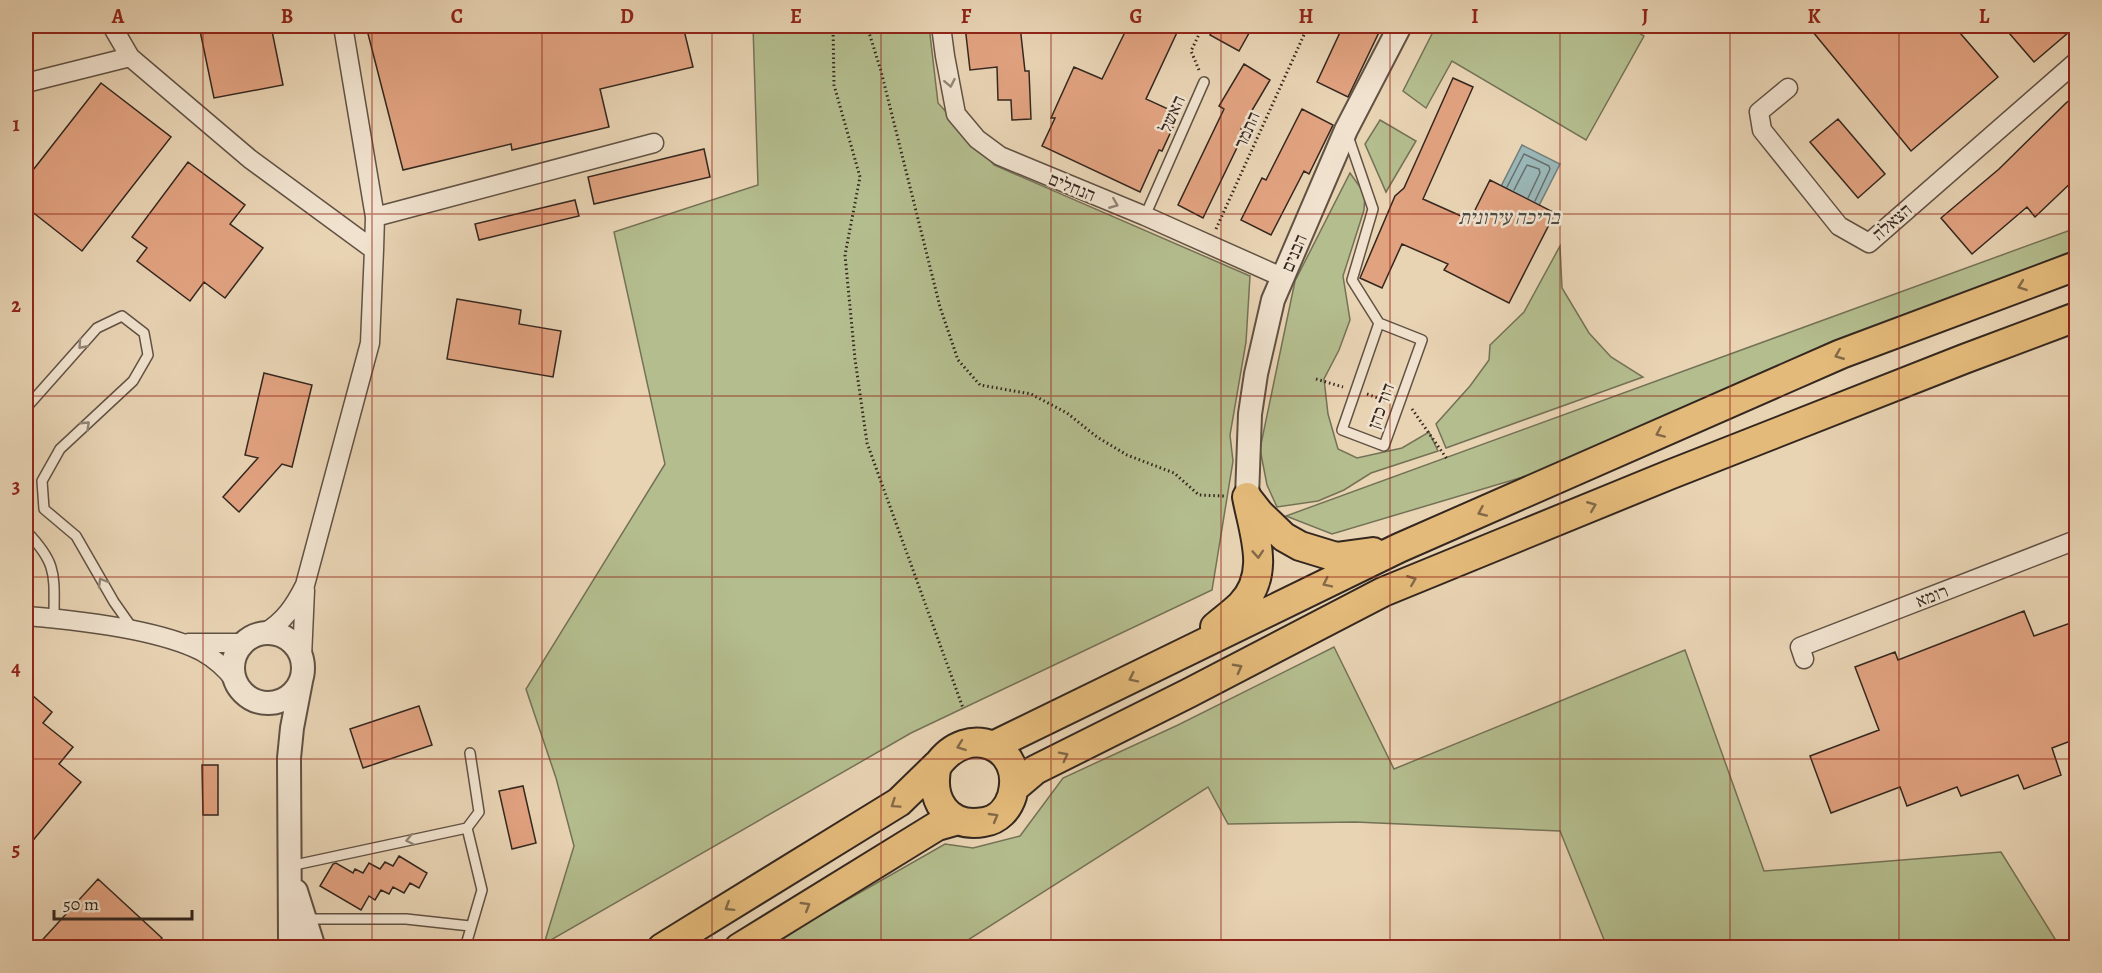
<svg xmlns="http://www.w3.org/2000/svg" width="2102" height="973" viewBox="0 0 2102 973" font-family="Alegreya,'Frank Ruhl Libre',serif">
	<style>
		.green { fill: #b4bd8e; stroke: #747256; stroke-width: 1.5 }
		.water { fill: #9ab6b6; stroke: #717d7a; stroke-width: 1.5 }
		.lines { fill: none; stroke-linecap: round; stroke-linejoin: round }
		.shore { stroke: #676e6a; stroke-width: 1.5 }
		.building { fill: #e1a280; stroke: #34271f; stroke-width: 1.5 }
		.service-casing { stroke: #615244; stroke-width: 12 }
		.minor-casing { stroke: #615244; stroke-width: 21 }
		.tertiary-casing { stroke: #615244; stroke-width: 26 }
		.primary-casing { stroke: #34271f; stroke-width: 32 }
		.path { stroke: #34271f; stroke-width: 3; stroke-dasharray: 1.5 3; stroke-linecap: butt }
		.service { stroke: #f0e2ce; stroke-width: 9 }
		.minor { stroke: #f0e2ce; stroke-width: 18 }
		.tertiary { stroke: #f0e2ce; stroke-width: 22 }
		.primary { stroke: #e4ba7a; stroke-width: 28 }
		.oneway { stroke: #928476 }
		.oneway2 { stroke: #836948 }
		.grid { fill: none; stroke: #8f2418; stroke-width: 1.5; stroke-opacity: 0.55 }
		.labels { text-anchor: middle; stroke-width: 5; stroke-linejoin: round; paint-order: stroke }
		.street-label { font-size: 18px; fill: #34271f; stroke: #f0e2ce }
		.water-label { font-size: 20px; font-style: italic; fill: #4e4b45; stroke: #f0e2ce }
		.neatline { fill: none; stroke: #8f2418; stroke-width: 2 }
		.grid-label { font-size: 20px; text-anchor: middle; font-weight: bold; fill: #8f2418 }
	</style>
	<rect width="100%" height="100%" fill="#e8d3b3"/>
	<filter id="stains"><feTurbulence type="fractalNoise" baseFrequency=".00333" numOctaves="4"/><feColorMatrix values="0 0 0 0 .2 0 0 0 0 .09 0 0 0 0 .02 0 0 0 .5 -.17"/></filter>
	<radialGradient id="worn" r=".72"><stop offset=".6" stop-color="#630" stop-opacity="0"/><stop offset="1" stop-color="#630" stop-opacity=".3"/></radialGradient>
	<path class="green" d="M 753,26 L 929,26 L 938,103 L 994,165 L 1250,276 L 1246,342 L 1230,435 L 1233,461 L 1212,590 L 911,733 L 544,944 L 574,846 L 556,778 L 526,689 L 665,464 L 614,232 L 758,185 Z
		M 1436,26 L 1628,26 L 1644,36 L 1586,140 L 1452,61 L 1426,108 L 1403,91 Z
		M 1380,120 L 1416,141 L 1386,192 L 1365,144 Z
		M 1350,173 L 1365,194 L 1364,210 L 1343,276 L 1350,320 L 1339,350 L 1324,379 L 1328,414 L 1338,449 L 1357,458 L 1402,448 L 1429,432 L 1438,451 L 1371,473 L 1344,490 L 1318,501 L 1277,507 L 1267,485 L 1260,449 L 1295,281 Z
		M 2076,228 L 2076,266 L 1523,477 L 1332,534 L 1286,516 Z
		M 1560,246 L 1562,288 L 1589,333 L 1611,357 L 1643,377 L 1446,448 L 1436,424 L 1470,386 L 1489,360 L 1490,345 L 1524,312 Z
		M 1334,647 L 1394,769 L 1685,650 L 1764,871 L 2001,852 L 2060,947 L 1607,947 L 1560,831 L 1355,822 L 1228,824 L 1208,787 L 957,947 L 769,948 L 810,921 L 945,844 L 973,848 L 1020,836 L 1063,778 L 1178,725 Z"/>
	<path class="water" d="M 1522,145 L 1560,164 L 1497,289 L 1459,269 Z"/>
	<g class="lines">
		<path class="shore" d="M 1507,187 L 1524,154 L 1549,166 L 1550,169 L 1535,201
			M 1514,190 L 1527,165 L 1539,169 L 1540,173 L 1528,198"/>
	</g>
	<path class="building" d="M 199,26 L 271,26 L 283,85 L 214,98 Z
		M 366,26 L 683,26 L 693,67 L 600,89 L 609,127 L 512,150 L 511,144 L 403,170 Z
		M 965,26 L 1020,26 L 1025,71 L 1029,71 L 1031,119 L 1012,120 L 1011,100 L 998,100 L 997,67 L 970,70 Z
		M 1128,26 L 1180,26 L 1146,99 L 1179,114 L 1162,151 L 1159,150 L 1140,192 L 1042,146 L 1055,118 L 1051,118 L 1074,67 L 1102,79 Z
		M 1216,26 L 1253,26 L 1239,51 L 1210,35 Z
		M 1343,26 L 1382,26 L 1348,97 L 1317,82 Z
		M 1808,26 L 1954,26 L 1998,77 L 1911,151 Z
		M 2003,26 L 2076,26 L 2034,62 Z
		M 1244,64 L 1270,80 L 1241,129 L 1245,131 L 1203,218 L 1178,205 L 1224,109 L 1219,106 Z
		M 1453,78 L 1473,87 L 1423,199 L 1470,220 L 1490,180 L 1555,213 L 1509,303 L 1444,270 L 1448,264 L 1402,244 L 1382,288 L 1360,278 L 1395,196 L 1404,188 Z
		M 101,83 L 171,137 L 82,251 L 26,207 L 26,179 Z
		M 2076,95 L 2076,178 L 2035,217 L 2027,207 L 1972,254 L 1941,218 L 1999,169 L 2066,103 Z
		M 1302,109 L 1333,125 L 1309,174 L 1304,171 L 1271,235 L 1241,220 L 1262,178 L 1266,180 Z
		M 1838,119 L 1885,174 L 1858,198 L 1810,142 Z
		M 704,149 L 710,177 L 594,204 L 588,177 Z
		M 188,162 L 245,205 L 230,224 L 263,248 L 225,298 L 204,282 L 190,301 L 137,261 L 147,248 L 132,237 Z
		M 575,200 L 579,216 L 479,240 L 475,224 Z
		M 457,299 L 521,310 L 519,324 L 561,331 L 553,377 L 447,359 Z
		M 264,373 L 312,385 L 292,467 L 282,464 L 239,512 L 223,497 L 258,458 L 245,455 Z
		M 2024,611 L 2034,636 L 2076,621 L 2076,739 L 2052,748 L 2061,775 L 2024,789 L 2018,775 L 1961,796 L 1957,787 L 1907,806 L 1900,787 L 1831,813 L 1810,756 L 1879,730 L 1855,667 L 1895,652 L 1898,660 Z
		M 26,690 L 52,712 L 43,723 L 73,747 L 59,764 L 81,782 L 26,849 Z
		M 419,706 L 432,745 L 363,768 L 350,729 Z
		M 202,765 L 218,765 L 218,815 L 203,815 Z
		M 523,786 L 536,843 L 512,849 L 499,791 Z
		M 399,856 L 427,873 L 419,888 L 410,883 L 404,893 L 393,887 L 389,894 L 381,890 L 375,900 L 369,896 L 361,910 L 320,886 L 333,864 L 336,863 L 353,873 L 355,869 L 363,873 L 369,863 L 380,869 L 385,862 L 393,866 Z
		M 98,879 L 162,938 L 153,948 L 35,948 Z"/>
	<g class="lines">
		<g class="service-casing">
			<path id="service" d="M 1348,136 L 1373,209 L 1352,280 L 1379,323 L 1342,430 L 1384,446 L 1422,340 L 1379,323
				M 1145,216 L 1204,82
				M 26,408 L 97,328 L 122,316 L 144,333 L 148,355 L 133,381 L 60,449 L 42,481 L 44,509 L 76,536 L 114,602 L 133,629
				M 26,531 C 58,564 54,575 54,618
				M 290,866 L 467,828
				M 305,919 L 406,919 L 470,926
				M 465,948 L 482,890 L 467,828 L 479,812 L 470,753"/>
		</g>
		<g class="minor-casing">
			<path id="minor" d="M 112,26 L 130,57 L 250,159 L 374,250 L 370,343 L 305,585 C 295,605 284,622 264,633
				M 343,26 L 375,217 L 374,250
				M 941,26 L 945,56 L 956,114 L 977,139 L 1000,156 L 1145,216 L 1284,278
				M 26,83 L 130,57
				M 1788,88 L 1759,112 L 1762,130 L 1839,226 L 1869,243 L 2076,62
				M 375,217 L 654,143
				M 26,616 C 75,620 157,629 201,651 C 215,659 226,668 235,681
				M 188,643 L 242,643
				M 302,657 L 305,590
				M 1804,659 L 1800,647 L 2076,540"/>
		</g>
		<g class="tertiary-casing">
			<path id="tertiary" d="M 1247,497 L 1250,414 L 1256,374 L 1273,300 L 1346,130 L 1400,26
				M233 668a35 35 0 1 1 70 0a35 35 0 1 1-70 0Z
				M 296,891 L 314,948
				M 293,948 L 290,938 L 289,758 L 292,728 L 301,681"/>
		</g>
		<g class="primary-casing">
			<path id="primary" d="M 1248,499 L 1259,513 L 1284,537 L 1300,546 L 1336,557 L 1373,552
				M 1215,627 C 1223,620 1233,613 1241,605 C 1271,574 1254,534 1247,497
				M 993,746 L 1399,548 L 1841,354 L 2076,266
				M 1015,787 L 1035,770 L 1189,693 L 1383,592 L 1669,475 L 1964,359 L 2076,317
				M 662,948 L 899,802 L 937,765 L 937,766 C 968,721 1026,746 1012,796 C 1008,809 998,820 984,822 C 946,829 929,798 937,765
				M 739,948 L 937,826 L 958,820"/>
		</g>
		<path class="path" d="M 833,26 L 834,85 L 860,177 L 845,255 L 855,359 L 867,443 L 963,708
			M 867,26 L 881,71 L 940,307 L 958,360 L 980,385 L 1031,394 L 1067,413 L 1097,437 L 1127,455 L 1174,473 L 1199,495 L 1224,496
			M 1199,70 L 1191,51 L 1203,26
			M 1216,229 L 1308,26
			M 1316,379 L 1343,387
			M 1367,394 L 1386,401
			M 1412,409 L 1447,459"/>
		<use href="#service" class="service"/>
		<use href="#minor" class="minor"/>
		<use href="#tertiary" class="tertiary"/>
		<use href="#primary" class="primary"/>
	</g>
	<defs><path id="oneway-chevron" d="M-2-3.5L2.5 0L-2 3.5" fill="none" stroke-width="1.6" stroke-linecap="round" stroke-linejoin="round" transform="scale(1.5)"/></defs>
	<g class="oneway">
		<use href="#oneway-chevron" transform="translate(950 83) rotate(79)"/>
		<use href="#oneway-chevron" transform="translate(1114 204) rotate(22)"/>
		<use href="#oneway-chevron" transform="translate(82 345) rotate(132)"/>
		<use href="#oneway-chevron" transform="translate(86 425) rotate(-43)"/>
		<use href="#oneway-chevron" transform="translate(102 582) rotate(-120)"/>
		<use href="#oneway-chevron" transform="translate(410 840) rotate(168)"/>
	</g>
	<g class="oneway2">
		<use href="#oneway-chevron" transform="translate(2022 286) rotate(160)"/>
		<use href="#oneway-chevron" transform="translate(1839 355) rotate(158)"/>
		<use href="#oneway-chevron" transform="translate(1660 433) rotate(156)"/>
		<use href="#oneway-chevron" transform="translate(1592 506) rotate(-22)"/>
		<use href="#oneway-chevron" transform="translate(1482 512) rotate(156)"/>
		<use href="#oneway-chevron" transform="translate(1258 554) rotate(86)"/>
		<use href="#oneway-chevron" transform="translate(1412 580) rotate(-22)"/>
		<use href="#oneway-chevron" transform="translate(1327 583) rotate(154)"/>
		<use href="#oneway-chevron" transform="translate(1238 668) rotate(-28)"/>
		<use href="#oneway-chevron" transform="translate(1133 678) rotate(154)"/>
		<use href="#oneway-chevron" transform="translate(961 746) rotate(160)"/>
		<use href="#oneway-chevron" transform="translate(1064 756) rotate(-27)"/>
		<use href="#oneway-chevron" transform="translate(895 804) rotate(146)"/>
		<use href="#oneway-chevron" transform="translate(994 817) rotate(-30)"/>
		<use href="#oneway-chevron" transform="translate(806 906) rotate(-31)"/>
		<use href="#oneway-chevron" transform="translate(729 907) rotate(148)"/>
	</g>
	<path class="grid" d="M 203,26 L 203,948M 372,26 L 372,948M 542,26 L 542,948M 712,26 L 712,948M 881,26 L 881,948M 1051,26 L 1051,948M 1221,26 L 1221,948M 1390,26 L 1390,948M 1560,26 L 1560,948M 1730,26 L 1730,948M 1899,26 L 1899,948M 26,214 L 2076,214M 26,396 L 2076,396M 26,577 L 2076,577M 26,759 L 2076,759"/>
	<g class="labels">
		<g class="street-label">
			<text transform="translate(1172 114) rotate(-66)" y="6">האשל</text>
			<text transform="translate(1247 130) rotate(-66)" y="6">התמר</text>
			<text transform="translate(1072 187) rotate(22)" y="6">הנחלים</text>
			<text transform="translate(1892 222) rotate(-41)" y="6">הצאלה</text>
			<text transform="translate(1294 253) rotate(-67)" y="6">הבנים</text>
			<text transform="translate(1381 406) rotate(-70)" y="6">דוד כהן</text>
			<text transform="translate(1932 596) rotate(-21)" y="6">רומא</text>
		</g>
		<g class="water-label">
			<text x="1509" y="224">בריכה עירונית</text>
		</g>
	</g>
	<rect width="2102" height="973" fill="none" stroke="#e8d3b3" stroke-width="66"/>
	<path d="M54 910v9h138v-9" fill="none" stroke="#34271f" stroke-width="3"/>
	<text x="63" y="910" font-size="18" fill="#34271f" stroke="#f0e2ce" stroke-width="4.5" paint-order="stroke">50 m</text>
	<rect x="33" y="33" width="2036" height="907" class="neatline"/>
	<g class="grid-label">
		<text x="118" y="23">A</text>
		<text x="287" y="23">B</text>
		<text x="457" y="23">C</text>
		<text x="627" y="23">D</text>
		<text x="796" y="23">E</text>
		<text x="966" y="23">F</text>
		<text x="1136" y="23">G</text>
		<text x="1306" y="23">H</text>
		<text x="1475" y="23">I</text>
		<text x="1645" y="23">J</text>
		<text x="1814" y="23">K</text>
		<text x="1984" y="23">L</text>
		<text x="16" y="131">1</text>
		<text x="16" y="312">2</text>
		<text x="16" y="493">3</text>
		<text x="16" y="675">4</text>
		<text x="16" y="856">5</text>
	</g>
	<rect width="100%" height="100%" filter="url(#stains)"/>
	<rect width="100%" height="100%" fill="url(#worn)"/>
</svg>
